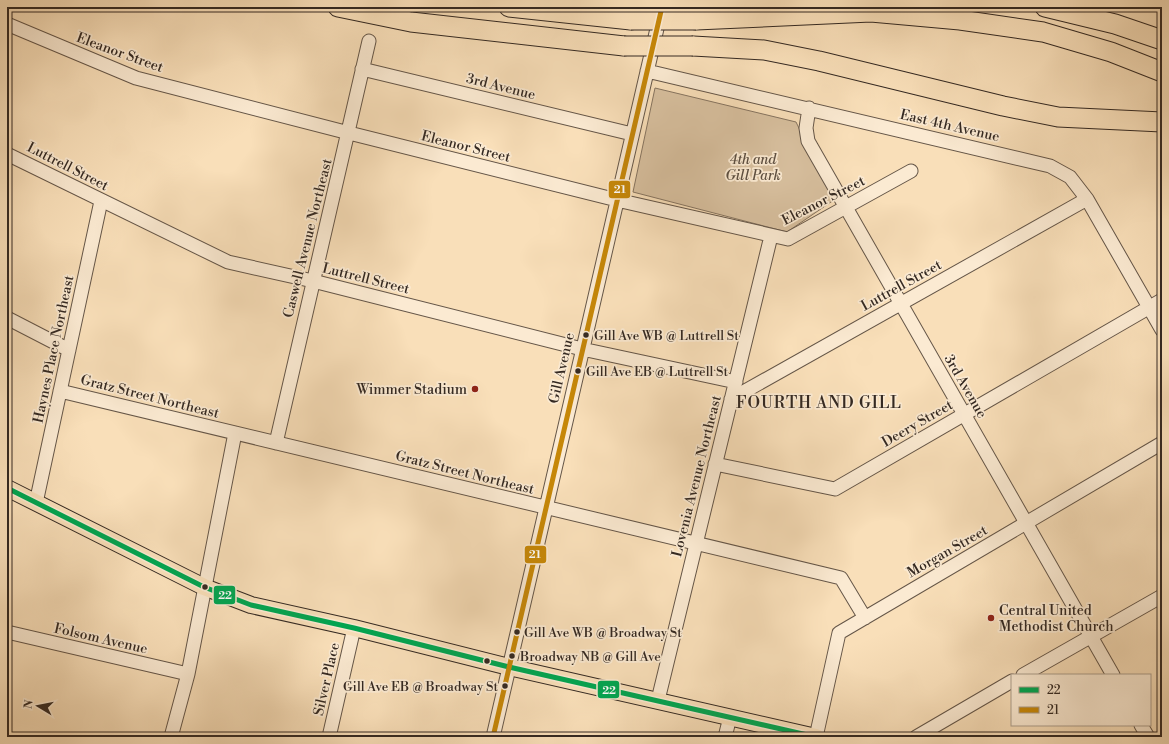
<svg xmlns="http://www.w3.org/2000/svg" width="1169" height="744" viewBox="0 0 1169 744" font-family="'Libre Bodoni',serif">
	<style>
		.green { fill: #d8c09f; stroke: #867460 }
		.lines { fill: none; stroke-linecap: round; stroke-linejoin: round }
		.minor-casing { stroke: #655648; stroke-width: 15 }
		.major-casing { stroke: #342922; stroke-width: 18 }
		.highway-casing { stroke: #342922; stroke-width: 21 }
		.minor { stroke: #fbead2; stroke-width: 13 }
		.major { stroke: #f9dfb9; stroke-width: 16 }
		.highway { stroke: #f9dfb9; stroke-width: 19 }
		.highway-bridge-casing { stroke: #342922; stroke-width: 21; stroke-linecap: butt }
		.highway-bridge { stroke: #f9dfb9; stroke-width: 19 }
		.bus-1-casing { stroke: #fbead2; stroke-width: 8 }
		.bus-2-casing { stroke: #fbead2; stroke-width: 8 }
		.bus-1 { stroke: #00a651; stroke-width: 5 }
		.bus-2 { stroke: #c68708; stroke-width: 5 }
		.bus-dot { fill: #342922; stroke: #fbead2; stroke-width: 1.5 }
		.poi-dot { fill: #8f2418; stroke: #fbead2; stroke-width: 1.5 }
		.labels { text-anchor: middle; stroke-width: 3.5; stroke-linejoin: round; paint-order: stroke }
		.bus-label { font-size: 13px; fill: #342922; stroke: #fbead2; text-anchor: start }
		.street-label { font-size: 14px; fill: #342922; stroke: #fbead2 }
		.park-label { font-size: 14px; font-style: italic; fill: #5d4f41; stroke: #fbead2 }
		.poi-label { font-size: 14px; fill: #342922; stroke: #fbead2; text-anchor: end }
		.quarter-label { font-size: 16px; letter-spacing: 1px; fill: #342922; stroke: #fbead2 }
		.line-badge { stroke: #fbead2; stroke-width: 1.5 }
		.badge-label { font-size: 11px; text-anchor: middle; font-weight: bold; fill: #fff }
	</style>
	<rect width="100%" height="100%" fill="#f9dfb9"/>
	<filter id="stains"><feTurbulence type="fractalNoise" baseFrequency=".005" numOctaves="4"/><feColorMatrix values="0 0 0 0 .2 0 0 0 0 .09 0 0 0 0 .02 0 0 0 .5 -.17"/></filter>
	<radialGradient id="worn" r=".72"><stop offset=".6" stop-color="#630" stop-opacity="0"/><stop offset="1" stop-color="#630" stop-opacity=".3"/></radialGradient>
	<path class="green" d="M 655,88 L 796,122 L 834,200 L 787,232 L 633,192 Z"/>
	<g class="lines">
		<g class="minor-casing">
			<path id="minor" d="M 7,24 L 136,78 L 349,133 L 617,200 L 788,239 L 911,171
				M 362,69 L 632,134
				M 647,71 L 1050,166 L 1070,177 L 1087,199 L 1162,330
				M 809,108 L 806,128 L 808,141 L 1113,675
				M 7,154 L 228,262 L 313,281 L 582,349 L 736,382
				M 7,318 L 69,350
				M 60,391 L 841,578 L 865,618
				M 731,399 L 1087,199
				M 276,443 L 369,41
				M 715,464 L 835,489 L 1162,300
				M 36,503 L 101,201
				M 7,632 L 188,674
				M 1023,675 L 1162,596
				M 658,700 L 771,236
				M 1141,725 L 1148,737
				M 171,737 L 188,674 L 235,433
				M 329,737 L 354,628
				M 493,737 L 662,7
				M 725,737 L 730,717
				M 816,737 L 839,633 L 1162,443
				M 916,737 L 1012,681"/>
		</g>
		<g class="major-casing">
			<path id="major" d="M 7,488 L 204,587 L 251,605 L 354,628 L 509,667 L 816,737"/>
		</g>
		<g class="highway-casing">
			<path id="highway" d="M 338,7 L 411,22 L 624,46
				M 509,7 L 631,20
				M 1045,7 L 1115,24 L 1162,40
				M 696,20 L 871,12 L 960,20 L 1043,32 L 1111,52 L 1162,72
				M 693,46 L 764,50 L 819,61 L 1003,106 L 1058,117 L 1162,122"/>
		</g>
		<use href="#minor" class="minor"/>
		<use href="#major" class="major"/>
		<use href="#highway" class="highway"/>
		<g class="highway-bridge-casing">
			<path id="highway-bridge" d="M 631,20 L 696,20
				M 624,46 L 693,46"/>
		</g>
		<use href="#highway-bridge" class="highway-bridge"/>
		<g class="bus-1-casing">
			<path id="bus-1" d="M 7,488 L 204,587 L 251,605 L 354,628 L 509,667 L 816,737"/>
		</g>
		<g class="bus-2-casing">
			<path id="bus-2" d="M 493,737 L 662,7"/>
		</g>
		<use href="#bus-1" class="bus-1"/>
		<use href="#bus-2" class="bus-2"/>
	</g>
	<g class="bus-dot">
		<circle cx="586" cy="335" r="3.5"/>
		<circle cx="578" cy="371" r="3.5"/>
		<circle cx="205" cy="587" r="3.5"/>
		<circle cx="517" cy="632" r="3.5"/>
		<circle cx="512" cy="656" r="3.5"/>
		<circle cx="487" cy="661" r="3.5"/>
		<circle cx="505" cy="686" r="3.5"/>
	</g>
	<g class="poi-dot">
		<circle cx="475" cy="389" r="4"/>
		<circle cx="991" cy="618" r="4"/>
	</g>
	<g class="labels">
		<g class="bus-label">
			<text x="594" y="340">Gill Ave WB @ Luttrell St</text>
			<text x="586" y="376">Gill Ave EB @ Luttrell St</text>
			<text x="524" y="637">Gill Ave WB @ Broadway St</text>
			<text x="520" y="661">Broadway NB @ Gill Ave</text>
			<text x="498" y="691" text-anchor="end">Gill Ave EB @ Broadway St</text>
		</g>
		<g class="street-label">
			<text transform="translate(120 52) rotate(20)" y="5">Eleanor Street</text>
			<text transform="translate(501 86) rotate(14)" y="5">3rd Avenue</text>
			<text transform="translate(950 125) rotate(13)" y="5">East 4th Avenue</text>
			<text transform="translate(466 146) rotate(14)" y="5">Eleanor Street</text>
			<text transform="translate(68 166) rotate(27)" y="5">Luttrell Street</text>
			<text transform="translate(823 200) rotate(-27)" y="5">Eleanor Street</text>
			<text transform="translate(307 238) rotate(-76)" y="5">Caswell Avenue Northeast</text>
			<text transform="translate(366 278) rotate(14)" y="5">Luttrell Street</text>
			<text transform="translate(901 285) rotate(-29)" y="5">Luttrell Street</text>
			<text transform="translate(53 349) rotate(-78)" y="5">Haynes Place Northeast</text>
			<text transform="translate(561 368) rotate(-77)" y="5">Gill Avenue</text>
			<text transform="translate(966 386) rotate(60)" y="5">3rd Avenue</text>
			<text transform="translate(150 396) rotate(14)" y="5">Gratz Street Northeast</text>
			<text transform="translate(917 423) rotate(-30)" y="5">Deery Street</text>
			<text transform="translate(465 472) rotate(14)" y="5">Gratz Street Northeast</text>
			<text transform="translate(696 476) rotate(-76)" y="5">Lovenia Avenue Northeast</text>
			<text transform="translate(947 551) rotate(-30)" y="5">Morgan Street</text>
			<text transform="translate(101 638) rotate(13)" y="5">Folsom Avenue</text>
			<text transform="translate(326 679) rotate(-77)" y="5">Silver Place</text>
		</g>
		<g class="park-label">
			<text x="753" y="164">4th and<tspan x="753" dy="16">Gill Park</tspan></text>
		</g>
		<g class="poi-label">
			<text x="467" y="394">Wimmer Stadium</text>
			<text x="999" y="615" text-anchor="start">Central United<tspan x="999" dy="16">Methodist Church</tspan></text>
		</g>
		<g class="quarter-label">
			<text x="819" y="408">FOURTH AND GILL</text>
		</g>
	</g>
	<g class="line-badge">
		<rect x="608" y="180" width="23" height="19" rx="4" fill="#c68708"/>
		<rect x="524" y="545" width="23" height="19" rx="4" fill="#c68708"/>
		<rect x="213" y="585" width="23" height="20" rx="4" fill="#00a651"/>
		<rect x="597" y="680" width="23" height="19" rx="4" fill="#00a651"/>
	</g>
	<g class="badge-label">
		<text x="620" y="193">21</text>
		<text x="535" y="558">21</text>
		<text x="225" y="599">22</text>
		<text x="609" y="694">22</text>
	</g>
	<rect width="1169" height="744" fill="none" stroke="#f9dfb9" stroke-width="24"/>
	<rect x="8" y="8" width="1153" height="728" fill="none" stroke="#342922" stroke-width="2"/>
	<rect x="12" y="12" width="1145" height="720" fill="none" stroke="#342922"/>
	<rect x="1011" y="674" width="140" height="52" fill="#fbead2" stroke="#ab9d8c"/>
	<rect x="1019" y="687" width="20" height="6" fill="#00a651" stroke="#ab9d8c"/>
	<text x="1047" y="694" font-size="12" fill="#342922">22</text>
	<rect x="1019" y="707" width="20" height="6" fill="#c68708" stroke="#ab9d8c"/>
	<text x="1047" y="714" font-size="12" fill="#342922">21</text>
	<g transform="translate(38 706) rotate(280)" stroke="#fbead2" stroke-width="3" paint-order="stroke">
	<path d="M0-3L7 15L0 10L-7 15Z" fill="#342922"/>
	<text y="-6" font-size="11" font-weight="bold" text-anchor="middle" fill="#342922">N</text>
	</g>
	<rect width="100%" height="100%" filter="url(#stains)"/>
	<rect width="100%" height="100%" fill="url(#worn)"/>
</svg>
